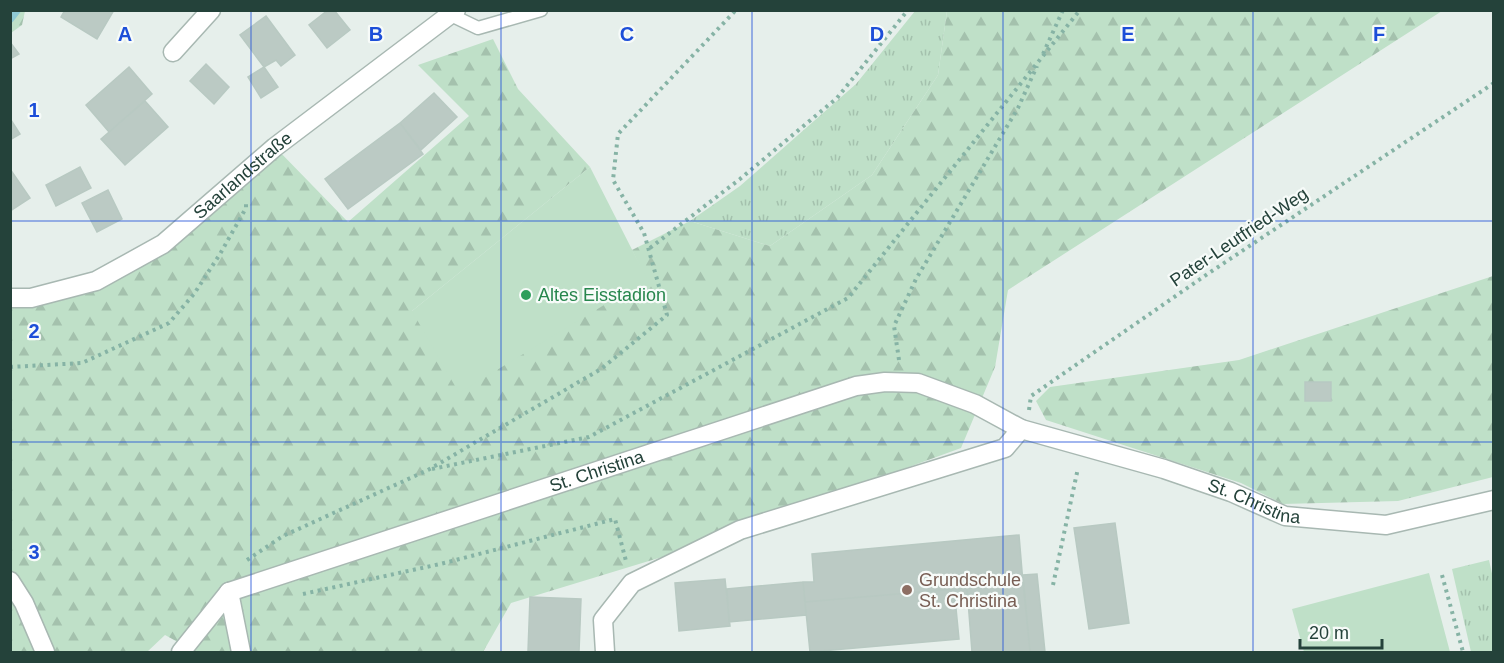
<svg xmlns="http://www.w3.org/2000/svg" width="1504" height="663" viewBox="0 0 1504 663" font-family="Helvetica,sans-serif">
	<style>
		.grass { fill: url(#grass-tufts) }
		.forest { fill: url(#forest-firs) }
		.pitch { fill: #bfe0c8 }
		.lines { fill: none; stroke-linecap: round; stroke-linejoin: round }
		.stream { stroke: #8ec9d4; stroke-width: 8 }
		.building { fill: #bbcac4; stroke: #b8c9c2; stroke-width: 1.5 }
		.lane-casing { stroke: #a8b8b2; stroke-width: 15 }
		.street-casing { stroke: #a8b8b2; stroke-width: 21 }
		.path { stroke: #86b3a5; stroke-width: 4; stroke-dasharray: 3 4.5; stroke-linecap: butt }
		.lane { stroke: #fff; stroke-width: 12 }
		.street { stroke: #fff; stroke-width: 18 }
		.grid { fill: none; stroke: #1d4ed8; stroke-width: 1.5; stroke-opacity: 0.55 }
		.leisure-dot { fill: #2e9e5b; stroke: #f7fbf9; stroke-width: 2 }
		.education-dot { fill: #8d6e63; stroke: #f7fbf9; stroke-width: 2 }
		.labels { text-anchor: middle; stroke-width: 4.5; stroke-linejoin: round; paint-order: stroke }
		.street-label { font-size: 18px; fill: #24423a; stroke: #f7fbf9 }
		.leisure-label { font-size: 18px; fill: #27864d; stroke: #f7fbf9; text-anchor: start }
		.education-label { font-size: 18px; fill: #785e54; stroke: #f7fbf9; text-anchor: start }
		.grid-label { font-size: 20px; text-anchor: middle; font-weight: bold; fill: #1d4ed8; stroke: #f7fbf9; stroke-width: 4.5; stroke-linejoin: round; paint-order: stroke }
	</style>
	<defs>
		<pattern id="grass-tufts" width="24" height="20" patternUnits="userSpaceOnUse" patternTransform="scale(1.5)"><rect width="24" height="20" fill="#bfe0c8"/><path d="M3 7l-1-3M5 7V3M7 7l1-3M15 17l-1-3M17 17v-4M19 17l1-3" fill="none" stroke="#a4c1ad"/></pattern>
		<pattern id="forest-firs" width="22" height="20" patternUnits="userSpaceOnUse" patternTransform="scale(1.5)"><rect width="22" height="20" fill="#bfe0c8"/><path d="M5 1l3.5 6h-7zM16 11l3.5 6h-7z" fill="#a4c1ad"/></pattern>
	</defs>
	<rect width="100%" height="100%" fill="#e6efeb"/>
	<path class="grass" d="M 915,11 L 947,11 L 938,75 L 872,175 L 770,246 L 690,221 L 740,186 L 856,84 Z
		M 1489,560 L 1493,578 L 1493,652 L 1471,652 L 1452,569 Z"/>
	<path class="forest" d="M 11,10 L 25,11 L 22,25 L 11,33 Z
		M 947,11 L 1442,11 L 1008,290 L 995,367 L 961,448 L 662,557 L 511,603 L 483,652 L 196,652 L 165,635 L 147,652 L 11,652 L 11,298 L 96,281 L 239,177 L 275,147 L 348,222 L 469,116 L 418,65 L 493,39 L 518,89 L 590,167 L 412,311 L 646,279 L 632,250 L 690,221 L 770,246 L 872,175 L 938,75 Z
		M 1493,276 L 1493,477 L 1398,501 L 1283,504 L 1241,483 L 1046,420 L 1036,401 L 1050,387 L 1239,360 Z"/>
	<path class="pitch" d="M 590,167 L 647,279 L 459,393 L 412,311 Z
		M 1429,573 L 1450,652 L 1304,652 L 1292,609 Z"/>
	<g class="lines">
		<path class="stream" d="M 10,19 L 17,10"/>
	</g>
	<path class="building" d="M 65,10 L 114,10 L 97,39 L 61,17 Z
		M 328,10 L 334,10 L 350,30 L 327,48 L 309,25 Z
		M 266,16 L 295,55 L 281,66 L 276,60 L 264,67 L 240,35 Z
		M 10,42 L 19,54 L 10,59 Z
		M 206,64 L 229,87 L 214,104 L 190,81 Z
		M 129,67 L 152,94 L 109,132 L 86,105 Z
		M 264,67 L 278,87 L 261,98 L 248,77 Z
		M 434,93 L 457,117 L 421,150 L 400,123 Z
		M 145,101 L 168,127 L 125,165 L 101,139 Z
		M 11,120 L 20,134 L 10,140 L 10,121 Z
		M 400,123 L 423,154 L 348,209 L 325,179 Z
		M 80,167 L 91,188 L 56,206 L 46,185 Z
		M 10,169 L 30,198 L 10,211 Z
		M 108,190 L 122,219 L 97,232 L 82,203 Z
		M 1305,382 L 1331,382 L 1331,401 L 1305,401 Z
		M 1115,523 L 1129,623 L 1089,629 L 1074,528 Z
		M 1019,535 L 1023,583 L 805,602 L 803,582 L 814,582 L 812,554 Z
		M 1037,574 L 1045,652 L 1030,652 L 1023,575 Z
		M 725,579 L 730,626 L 679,631 L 675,583 Z
		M 803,582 L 806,615 L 729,622 L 727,589 Z
		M 1023,583 L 1030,652 L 972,652 L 967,588 Z
		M 967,588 L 967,597 L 955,598 L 959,639 L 810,652 L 805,602 Z
		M 530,597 L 581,599 L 579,652 L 528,651 Z"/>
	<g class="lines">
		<g class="lane-casing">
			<path id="lane" d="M 451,15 L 478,28 L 541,10"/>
		</g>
		<g class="street-casing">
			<g id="street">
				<path d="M 173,52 L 211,10"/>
				<path id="s1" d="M 10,298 L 31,298 L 96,281 L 163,244 L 275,147 L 456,10"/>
				<path d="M 10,581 L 24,603 L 45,652"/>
				<path id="s2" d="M 229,592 L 856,386 L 885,382 L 918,383 L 975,404 L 1021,429 L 1164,469 L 1231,492 L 1285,516 L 1386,525 L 1494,500"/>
				<path d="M 229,592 L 241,652"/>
				<path d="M 181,652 L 229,592"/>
				<path d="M 605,652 L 603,620 L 632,583 L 740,530 L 1005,448 L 1021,429"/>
			</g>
		</g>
		<path class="path" d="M 1043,54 L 1063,10
			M 650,248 L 740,179 L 837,98 L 908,10
			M 899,360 L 894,326 L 916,279 L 1018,108 L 1037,66
			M 10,367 L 82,363 L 169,323 L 194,294 L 220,254 L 246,208 L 246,203
			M 1029,410 L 1031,396 L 1209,273 L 1494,83
			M 432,469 L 589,437 L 848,298 L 1080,10
			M 247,560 L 283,536 L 428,470 L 601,369 L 667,315 L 644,233 L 613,180 L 618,134 L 736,10
			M 1442,575 L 1463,652
			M 1053,585 L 1078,468
			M 303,594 L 440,564 L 615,519 L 626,561"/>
		<use href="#lane" class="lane"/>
		<use href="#street" class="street"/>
	</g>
	<path class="grid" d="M 251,10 L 251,652M 501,10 L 501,652M 752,10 L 752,652M 1003,10 L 1003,652M 1253,10 L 1253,652M 10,221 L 1494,221M 10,442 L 1494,442"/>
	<circle class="leisure-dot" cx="526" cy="295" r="6"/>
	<circle class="education-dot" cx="907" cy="590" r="6"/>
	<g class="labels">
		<g class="street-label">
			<text dy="6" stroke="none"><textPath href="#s1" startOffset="270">Saarlandstraße</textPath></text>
			<text transform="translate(1239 237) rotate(-34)" y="6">Pater-Leutfried-Weg</text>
			<text dy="6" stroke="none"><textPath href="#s2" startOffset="387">St. Christina</textPath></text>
			<text dy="6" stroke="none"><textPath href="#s2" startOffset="1080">St. Christina</textPath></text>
		</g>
		<g class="leisure-label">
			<text x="538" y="301">Altes Eisstadion</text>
		</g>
		<g class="education-label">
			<text x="919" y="586">Grundschule<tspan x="919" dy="21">St. Christina</tspan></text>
		</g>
	</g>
	<g class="grid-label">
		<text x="125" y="41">A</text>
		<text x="376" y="41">B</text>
		<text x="627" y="41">C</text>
		<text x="877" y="41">D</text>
		<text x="1128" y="41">E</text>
		<text x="1379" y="41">F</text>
		<text x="34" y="117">1</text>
		<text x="34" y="338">2</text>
		<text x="34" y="559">3</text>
	</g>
	<rect width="1504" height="663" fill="none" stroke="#24423a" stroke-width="24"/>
	<path d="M1300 639v9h82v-9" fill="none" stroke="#24423a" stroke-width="3"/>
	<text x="1309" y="639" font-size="18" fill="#24423a" stroke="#f7fbf9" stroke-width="4.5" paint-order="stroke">20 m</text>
</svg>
